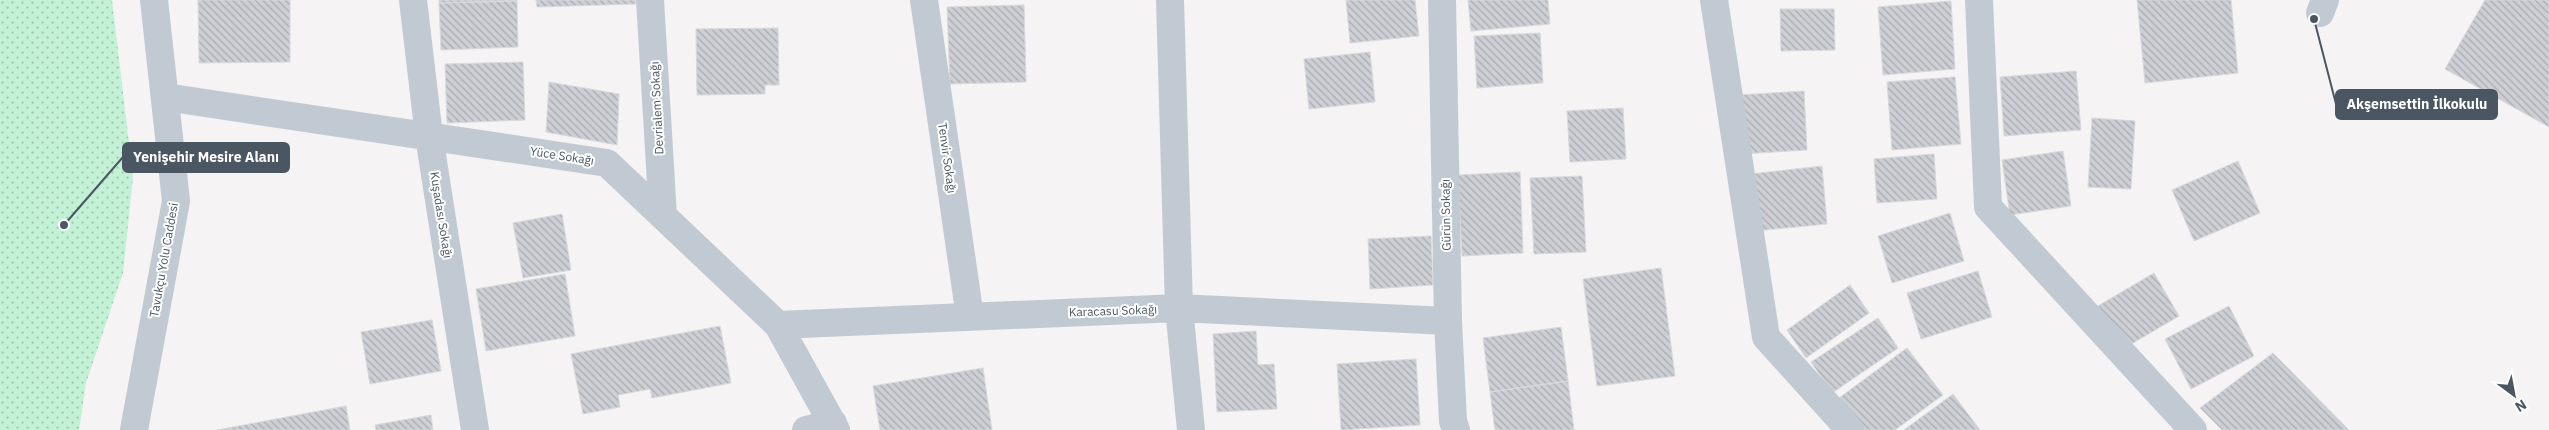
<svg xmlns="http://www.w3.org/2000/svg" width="2549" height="430" viewBox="0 0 2549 430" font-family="'IBM Plex Sans',sans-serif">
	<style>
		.grass { fill: url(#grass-dots) }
		.building { fill: url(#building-back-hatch); stroke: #d7d9de }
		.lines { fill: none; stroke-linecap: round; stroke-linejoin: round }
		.minor { stroke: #c1cad2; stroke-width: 28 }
		.labels { text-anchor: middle; stroke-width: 4; stroke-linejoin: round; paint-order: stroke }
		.street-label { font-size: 12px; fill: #4a5661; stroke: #fff }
		.leader { fill: none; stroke: #4a5661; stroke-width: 2 }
		.callout-dot { fill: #4a5661; stroke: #fff; stroke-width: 2 }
		.callout { fill: #4a5661; stroke: #4a5661; stroke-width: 2 }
		.callout-label { font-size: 14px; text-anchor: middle; font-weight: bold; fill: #fff }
	</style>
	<defs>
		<pattern id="grass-dots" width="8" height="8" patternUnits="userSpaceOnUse" patternTransform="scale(1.25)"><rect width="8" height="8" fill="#c3f1d5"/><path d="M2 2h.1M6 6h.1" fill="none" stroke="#a0c6b0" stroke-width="1.8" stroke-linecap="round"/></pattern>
		<pattern id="building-back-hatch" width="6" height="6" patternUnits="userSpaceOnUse" patternTransform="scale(1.25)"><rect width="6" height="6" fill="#cdcfd5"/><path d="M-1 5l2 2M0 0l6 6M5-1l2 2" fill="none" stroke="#a8abb0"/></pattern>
	</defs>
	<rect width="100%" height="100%" fill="#f5f3f3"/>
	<path class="grass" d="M 0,0 L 112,0 L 133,177 L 123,273 L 86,383 L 79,430 L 0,430 Z"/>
	<path class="building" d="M 198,0 L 290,0 L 290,62 L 199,63 Z
		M 439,0 L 517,0 L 517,1 L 439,3 Z
		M 536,0 L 635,0 L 636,4 L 537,7 Z
		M 1346,0 L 1415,0 L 1419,36 L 1350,43 Z
		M 1468,0 L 1548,0 L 1550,24 L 1471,31 Z
		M 2137,0 L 2231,0 L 2238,73 L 2145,83 Z
		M 2485,0 L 2549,0 L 2549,127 L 2445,69 Z
		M 517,1 L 518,47 L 441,50 L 439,3 Z
		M 1951,1 L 1955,69 L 1883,75 L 1878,7 Z
		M 1024,5 L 1026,82 L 950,84 L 947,7 Z
		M 1780,9 L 1834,9 L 1835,50 L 1781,51 Z
		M 778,28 L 779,85 L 765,85 L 765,94 L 697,95 L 696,29 Z
		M 1540,33 L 1543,83 L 1477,88 L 1474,36 Z
		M 1370,52 L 1375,102 L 1309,109 L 1304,59 Z
		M 523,62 L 525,120 L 447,123 L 445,64 Z
		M 2076,71 L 2081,130 L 2004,136 L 2000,77 Z
		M 1955,77 L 1961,144 L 1892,150 L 1887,82 Z
		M 549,82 L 619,94 L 617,145 L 546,132 Z
		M 1804,91 L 1807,150 L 1741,154 L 1738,95 Z
		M 1623,108 L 1626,159 L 1570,162 L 1567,111 Z
		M 2092,118 L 2135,121 L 2131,189 L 2088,187 Z
		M 2063,151 L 2071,206 L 2010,215 L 2002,160 Z
		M 1934,154 L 1937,199 L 1877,203 L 1874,159 Z
		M 2238,161 L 2260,213 L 2194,241 L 2172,190 Z
		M 1822,166 L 1827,224 L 1755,231 L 1750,174 Z
		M 1520,172 L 1523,253 L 1462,256 L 1458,175 Z
		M 1582,176 L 1586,252 L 1534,254 L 1530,178 Z
		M 1950,213 L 1964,261 L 1892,283 L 1878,236 Z
		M 562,214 L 571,270 L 523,278 L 513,223 Z
		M 1431,236 L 1433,285 L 1370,289 L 1368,239 Z
		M 1661,268 L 1675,376 L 1597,386 L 1583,279 Z
		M 1978,271 L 1992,317 L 1921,339 L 1907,293 Z
		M 2154,273 L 2179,316 L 2123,349 L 2098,306 Z
		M 565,274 L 575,336 L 486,351 L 476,289 Z
		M 1850,285 L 1869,313 L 1806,358 L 1787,330 Z
		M 2229,306 L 2254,356 L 2191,389 L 2165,339 Z
		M 1878,318 L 1898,348 L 1832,393 L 1811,362 Z
		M 432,320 L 441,371 L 370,384 L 361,332 Z
		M 720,326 L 731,383 L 652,398 L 650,389 L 618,395 L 620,407 L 583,414 L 571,354 Z
		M 1561,327 L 1568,381 L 1490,392 L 1483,338 Z
		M 1256,331 L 1258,365 L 1274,364 L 1277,409 L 1217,412 L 1213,334 Z
		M 1907,348 L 1943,395 L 1895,430 L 1862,430 L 1839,398 Z
		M 2273,353 L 2349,430 L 2222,430 L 2200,408 Z
		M 1416,359 L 1420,425 L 1341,430 L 1337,364 Z
		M 983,368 L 992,430 L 880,430 L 873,386 Z
		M 1568,381 L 1574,430 L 1495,430 L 1490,392 Z
		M 1953,394 L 1980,430 L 1904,430 Z
		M 346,406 L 350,430 L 217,430 Z
		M 431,415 L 433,430 L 376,430 L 375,425 Z"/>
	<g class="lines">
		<path class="minor" d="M 413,0 L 429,136 L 475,430
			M 650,0 L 663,216
			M 924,0 L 970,317
			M 1170,0 L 1179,308 L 1191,430
			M 1442,0 L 1448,321 L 1453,421 L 1456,430
			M 1714,0 L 1766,337 L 1850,430
			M 1979,0 L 1988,207 L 2193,430
			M 2320,13 L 2325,0
			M 165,97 L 607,163 L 778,325 L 836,430
			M 778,325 L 1179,308 L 1448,321
			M 134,430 L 176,201 L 154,0
			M 806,430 L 833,423"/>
	</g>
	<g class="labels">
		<g class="street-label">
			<text transform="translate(657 108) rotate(-93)" y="4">Devrialem Sokağı</text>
			<text transform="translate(562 156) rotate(9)" y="4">Yüce Sokağı</text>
			<text transform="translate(947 158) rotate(82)" y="4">Tenvir Sokağı</text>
			<text transform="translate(441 215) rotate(81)" y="4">Kuşadası Sokağı</text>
			<text transform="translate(1446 215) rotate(-91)" y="4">Gürün Sokağı</text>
			<text transform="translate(164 260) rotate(-80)" y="4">Tavukçu Yolu Caddesi</text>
			<text transform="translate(1113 311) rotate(-2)" y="4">Karacasu Sokağı</text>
		</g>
	</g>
	<path class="leader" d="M2314 19L2336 104M64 225L123 157"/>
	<g class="callout-dot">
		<circle cx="2314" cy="19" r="5"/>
		<circle cx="64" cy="225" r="5"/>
	</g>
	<g class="callout">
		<rect x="2336" y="90" width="161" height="29" rx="5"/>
		<rect x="123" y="143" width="166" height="29" rx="5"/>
	</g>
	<g class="callout-label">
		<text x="2417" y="109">Akşemsettin İlkokulu</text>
		<text x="206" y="162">Yenişehir Mesire Alanı</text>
	</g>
	<g transform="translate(2514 395) rotate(148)" stroke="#ffffff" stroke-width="4" paint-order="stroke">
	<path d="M0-4L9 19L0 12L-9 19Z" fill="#4a5661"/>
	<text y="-8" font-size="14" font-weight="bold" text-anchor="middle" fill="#4a5661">N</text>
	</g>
</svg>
